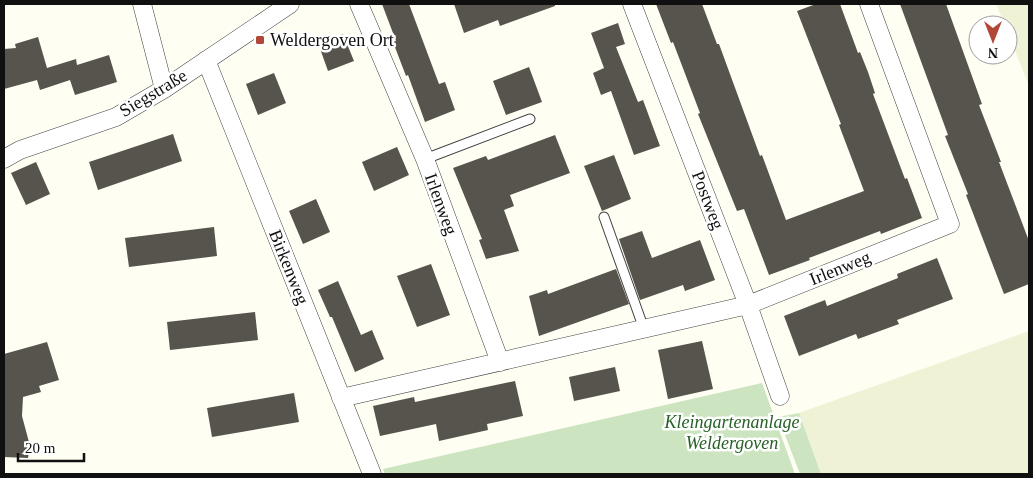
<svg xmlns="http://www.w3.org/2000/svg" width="1033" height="478" viewBox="0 0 1033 478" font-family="Georgia,serif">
<rect width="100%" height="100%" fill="#fefef3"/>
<path fill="#eff2d5" d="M996,4H1029V86L1008,33V25H1005Z
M1029,331V474H821L799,413Z"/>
<path fill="#cce5c0" d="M762,383L795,474H385L383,469Z
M799,413L821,474H800L778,417Z"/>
<path fill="#57534d" d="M382,4H409L439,84L445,82L455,110L425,122L408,75L406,76L393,42L396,41Z
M454,4H555V6L500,26L498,20L464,33Z
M656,4H702L717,44H719L760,156L762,155L786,220L864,191L839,125L841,124L797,11L816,4H840L858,53L860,52L868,72L875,93L873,94L905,179L907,178L922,218L881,234L880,231L809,258L810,260L769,275L744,209L737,211L698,114L700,113L673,42L671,43Z
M900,4H946L982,104L979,105L1001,162H999L1029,241V284L1004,294L966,195L968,194L945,136L948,135Z
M618,23L625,44L616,47L638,102L643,100L660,146L634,155L611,91L601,95L593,73L604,68L591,33Z
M343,34L354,61L328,71L318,43Z
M38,37L47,68L76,59L77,65L109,55L117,82L75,95L70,80L40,90L37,80L4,89V49L16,48L15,44Z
M529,67L542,102L506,115L493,81Z
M274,73L286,103L258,115L246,84Z
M173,134L182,161L98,190L89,162Z
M555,135L570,173L510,195L514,206L504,210L519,251L486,259L479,240L482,239L453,168L486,156L488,160Z
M397,147L409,175L374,191L362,162Z
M614,155L631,199L602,211L584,166Z
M36,162L50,194L26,205L11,173Z
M316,199L330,232L303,244L289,211Z
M214,227L217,256L129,267L125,238Z
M642,231L652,258L700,240L715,280L685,291L683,285L640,300L619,239Z
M937,258L953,299L897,320L899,324L858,339L856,334L799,356L784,316L825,300L827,306L898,278L897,274Z
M431,264L450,315L417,327L397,276Z
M616,269L629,304L539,336L529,296L547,290L548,294Z
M338,281L361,335L372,330L384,359L355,372L332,317H330L318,290Z
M255,312L258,340L170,350L167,322Z
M702,341L713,389L668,399L658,350Z
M47,342L59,380L39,386L41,392L23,397L22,416L30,446L28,458L4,457V354Z
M615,367L620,391L574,401L569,377Z
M515,381L523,416L487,424L488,430L439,441L436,424L380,436L373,406L414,397L415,402Z
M294,393L299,422L212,437L207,408Z"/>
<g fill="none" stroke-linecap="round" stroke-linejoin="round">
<g stroke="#434343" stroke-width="11">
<path id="lane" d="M425,159L530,119
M604,217L644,329"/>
</g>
<g stroke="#434343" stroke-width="19">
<path id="street" d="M142,4L164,89
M359,4L425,159L500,362
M632,4L748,305L780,396
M206,60L372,474
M4,159L20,150L116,117L164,89L290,4
M341,398L748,305L950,224L869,4"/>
</g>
<use href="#lane" stroke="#fff" stroke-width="9"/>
<use href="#street" stroke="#fff" stroke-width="18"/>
</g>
<rect fill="#b14736" stroke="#fff" stroke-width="2" x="255" y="35" width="10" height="10" rx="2.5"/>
<g text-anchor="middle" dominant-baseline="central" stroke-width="5" stroke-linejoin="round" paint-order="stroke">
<g font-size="18" fill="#101010" stroke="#fff" text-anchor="start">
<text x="270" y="40">Weldergoven Ort</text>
</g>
<g font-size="18" fill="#101010" stroke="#fff">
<text transform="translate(153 93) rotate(-31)">Siegstraße</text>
<text transform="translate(708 200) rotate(69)">Postweg</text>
<text transform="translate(441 204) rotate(70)">Irlenweg</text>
<text transform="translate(289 267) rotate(68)">Birkenweg</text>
<text transform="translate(840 268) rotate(-22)">Irlenweg</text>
</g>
<g font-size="18" font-style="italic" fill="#276126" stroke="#fff">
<text x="732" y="422">Kleingartenanlage<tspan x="732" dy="21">Weldergoven</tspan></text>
</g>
</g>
<rect width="1033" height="478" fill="none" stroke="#101010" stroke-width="10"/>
<g transform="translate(993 40) rotate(180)"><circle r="24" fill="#ffffff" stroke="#9f9f9f"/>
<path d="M0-4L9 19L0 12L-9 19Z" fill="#b14736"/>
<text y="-8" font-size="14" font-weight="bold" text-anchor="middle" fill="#101010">N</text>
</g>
<path d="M18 453v8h66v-8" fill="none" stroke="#101010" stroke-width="2.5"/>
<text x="25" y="453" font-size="15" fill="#101010" stroke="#ffffff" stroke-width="4" paint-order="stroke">20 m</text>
</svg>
